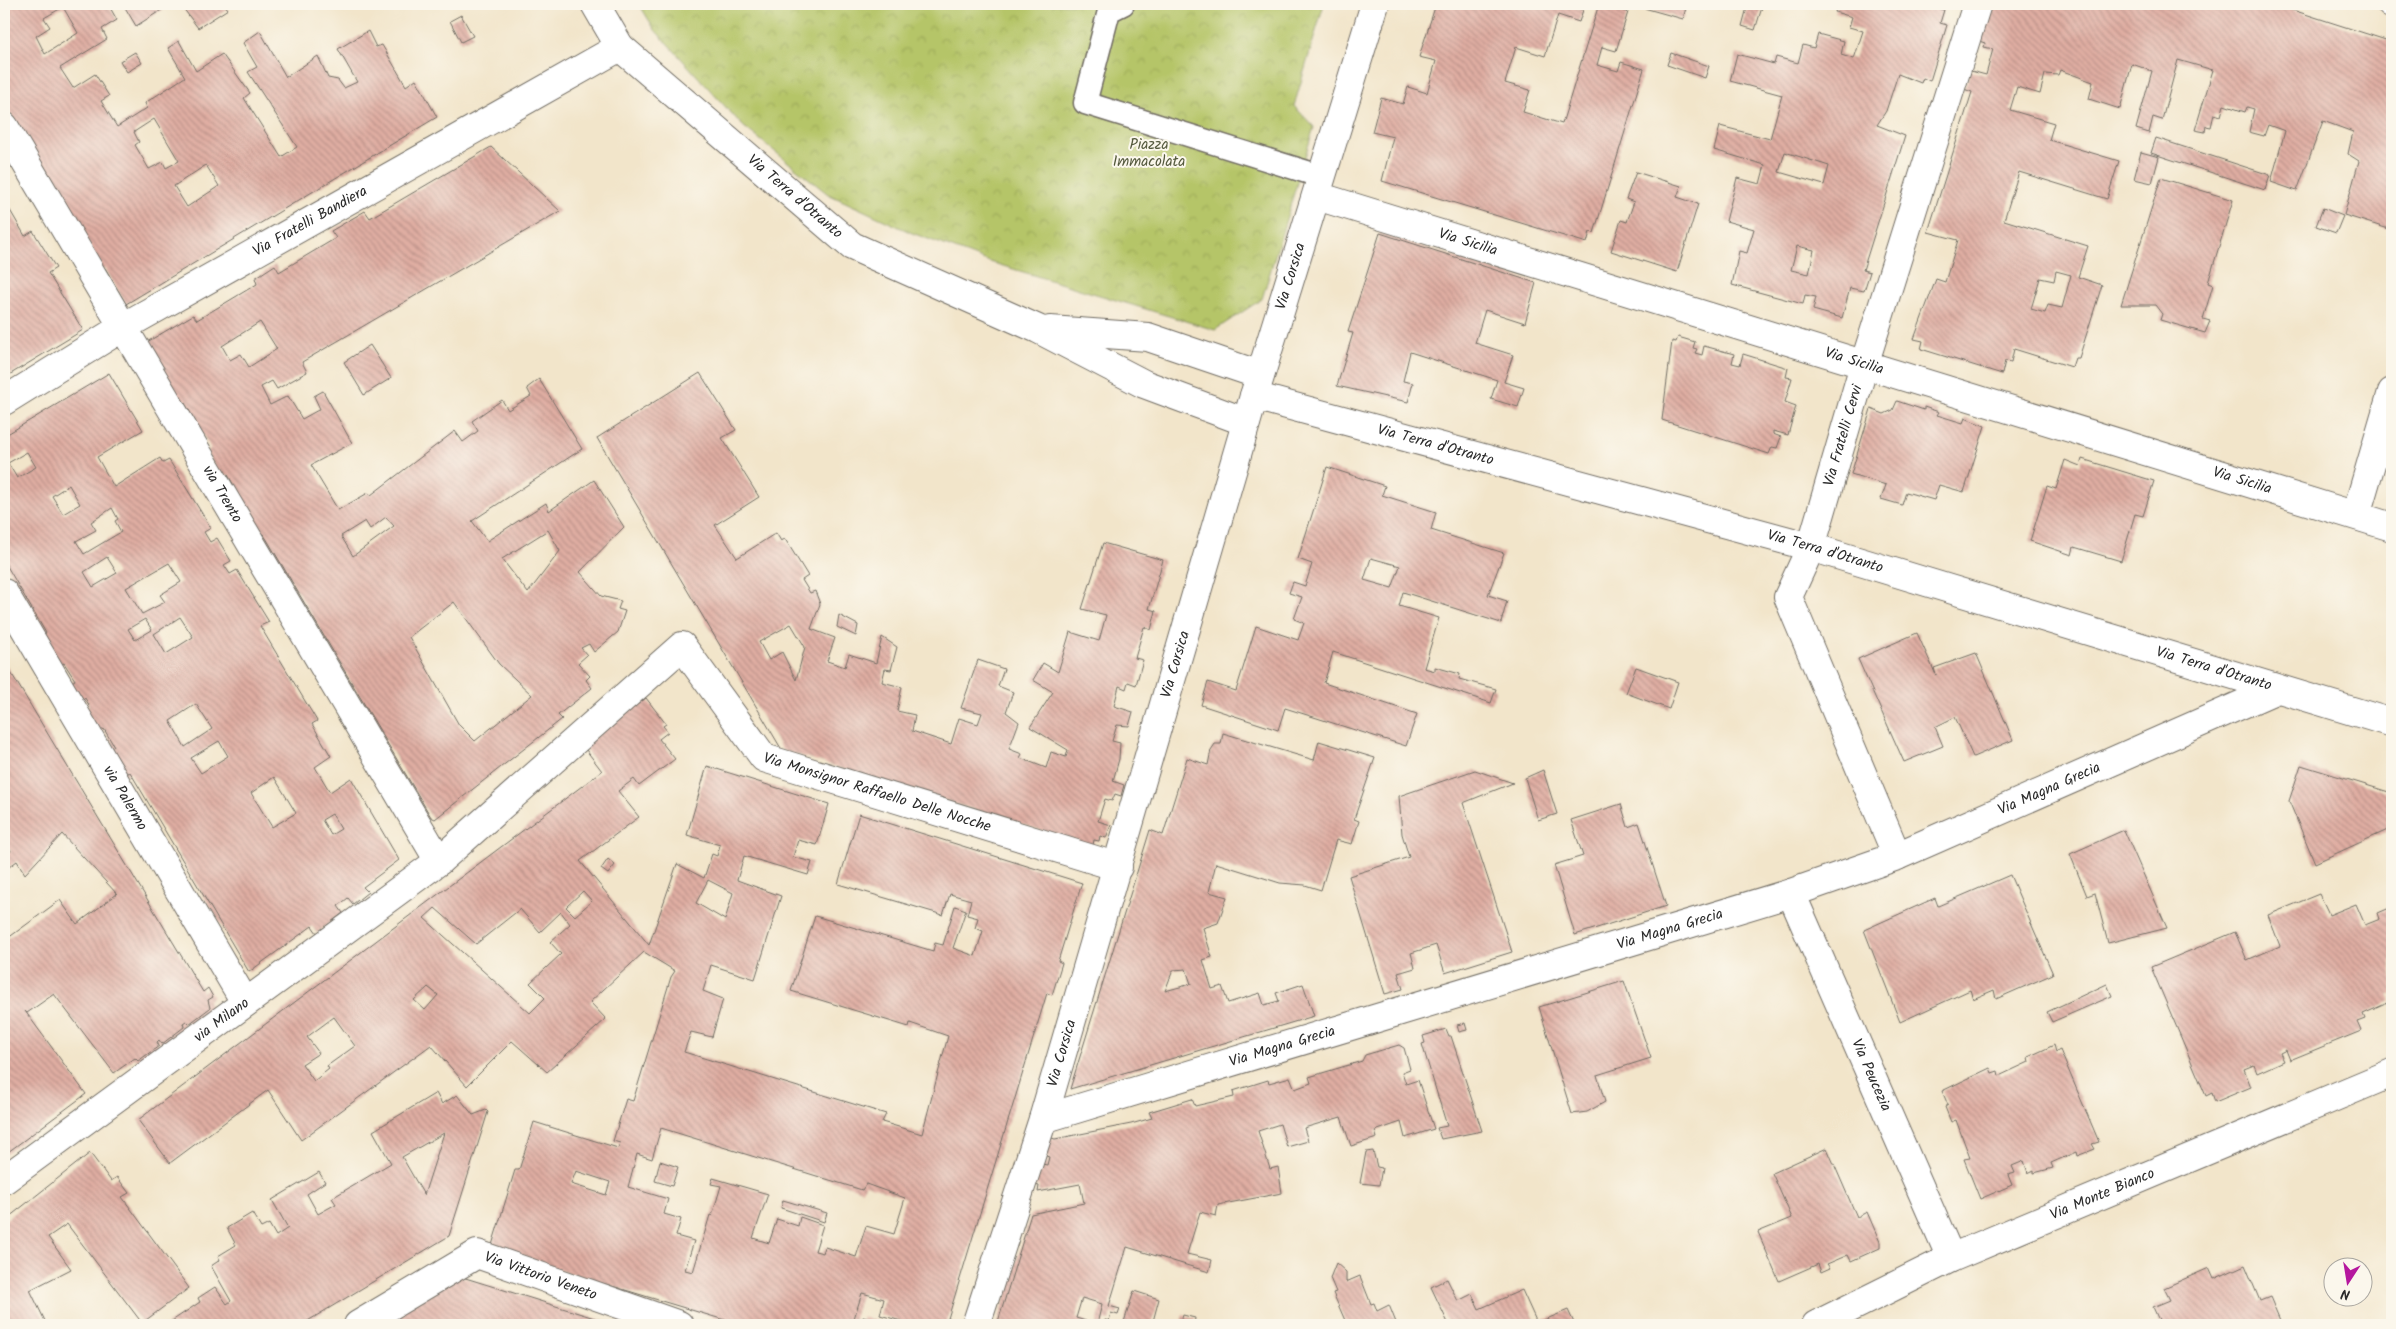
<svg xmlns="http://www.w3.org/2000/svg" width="2396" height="1329" viewBox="0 0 2396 1329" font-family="Kalam,sans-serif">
<defs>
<pattern id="park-crowns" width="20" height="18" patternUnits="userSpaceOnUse" patternTransform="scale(1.25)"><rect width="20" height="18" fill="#b5c567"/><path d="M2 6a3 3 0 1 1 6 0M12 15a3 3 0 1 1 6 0" fill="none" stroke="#9ca95a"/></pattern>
<pattern id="building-back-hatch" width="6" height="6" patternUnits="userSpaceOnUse" patternTransform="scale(1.25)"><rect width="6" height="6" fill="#e0aea3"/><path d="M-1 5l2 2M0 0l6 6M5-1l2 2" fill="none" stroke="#b68e85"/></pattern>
</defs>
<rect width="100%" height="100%" fill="#fbf7ec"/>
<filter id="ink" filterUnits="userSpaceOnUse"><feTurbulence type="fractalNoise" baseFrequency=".02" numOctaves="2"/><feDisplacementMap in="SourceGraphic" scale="10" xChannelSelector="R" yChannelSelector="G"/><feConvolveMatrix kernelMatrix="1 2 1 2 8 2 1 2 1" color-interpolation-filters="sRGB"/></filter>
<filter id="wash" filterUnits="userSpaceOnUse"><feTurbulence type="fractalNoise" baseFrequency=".0096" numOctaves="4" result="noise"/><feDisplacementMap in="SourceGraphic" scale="20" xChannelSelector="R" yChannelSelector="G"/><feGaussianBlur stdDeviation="1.12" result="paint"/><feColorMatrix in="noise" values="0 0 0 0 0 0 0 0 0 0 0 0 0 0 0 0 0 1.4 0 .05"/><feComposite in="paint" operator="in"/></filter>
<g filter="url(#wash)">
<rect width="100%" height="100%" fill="#f2e5ca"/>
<path fill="url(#park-crowns)" stroke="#707849" d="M639,4H1324L1294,106L1314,127L1262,299L1215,330L990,262L912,233L828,194L743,126L655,30Z"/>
<g id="blocks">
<path fill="url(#building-back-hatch)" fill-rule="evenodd" d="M4,4H108L117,20L102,29L107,39L60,68L73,88L95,74L109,96L101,101L117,127L147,108L145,103L185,77L168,48L179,41L196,71L222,54L250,93L244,98L281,157L297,147L248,72L257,67L243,43L260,31L286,77L318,56L328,78L338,80L344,88L357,82L338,49L368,31L376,47L382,45L406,86L416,79L437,117L126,304L105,268L100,272L74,230L80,227L4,103ZM63,7L78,33L45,54L36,36L50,27L44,18ZM154,119L179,161L166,168L163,162L149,169L135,145L139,142L134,132ZM206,165L219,186L187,207L174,186Z
M123,4H171L136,26Z
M180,4H224L228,9L198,28Z
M1436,4H1565L1583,10L1579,22L1558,15L1545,56L1516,47L1505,83L1530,90L1523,112L1562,124L1599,4L1628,12L1616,51L1602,47L1597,65L1618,71L1621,62L1644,69L1594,233L1590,232L1587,243L1382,181L1393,137L1372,132L1381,98L1403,104L1408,87L1427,93L1436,61L1419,57Z
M1645,4H1687L1683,19L1644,8Z
M1748,4H1763L1755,30L1742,26Z
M1829,4H1924L1944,10L1940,23L1947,25L1930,81L1923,78L1921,83L1898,74L1886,111L1877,125L1905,136L1863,270L1870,272L1864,291L1850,288L1842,318L1813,310L1816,297L1805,295L1803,304L1732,285L1739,251L1747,253L1754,229L1726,221L1737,178L1760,184L1765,165L1714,150L1720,126L1770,139L1782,95L1730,81L1737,54L1774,64L1776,57L1798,63L1803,45L1814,48L1818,34L1844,41L1841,55L1854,59L1863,31L1849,27L1852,17L1835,12L1837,6ZM1785,152L1829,166L1824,185L1779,172ZM1797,246L1814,250L1809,274L1791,270Z
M1991,4H2274L2392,42V230L2344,215L2359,161L2348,154L2353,132L2323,121L2297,191L2271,182L2285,131L2268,125L2264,136L2249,132L2254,109L2247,107L2245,112L2224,105L2221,116L2214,114L2211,127L2206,126L2205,132L2195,130L2213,70L2178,60L2162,120L2153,117L2149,133L2136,129L2152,71L2132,64L2120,109L2089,99L2093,82L2060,70L2058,75L2045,74L2040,94L2017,87L2010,110L2054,123L2049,140L2119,161L2107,199L2019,172L2004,220L2088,246L2078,277L2102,285L2079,358H2075L2072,367L2014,349L2011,362L2005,361L2002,374L1921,349L1923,341L1914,339L1936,279L1945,282L1958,240L1928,232L1972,92L1964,89L1971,71L1986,75L1993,49L1984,47L1985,43L1979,41ZM2056,271L2071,275L2062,308L2048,305L2045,313L2031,309L2040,278L2054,281Z
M461,15L473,36L461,42L450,21Z
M135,52L142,63L127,72L120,61Z
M1671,53L1709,66L1705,78L1667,65Z
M2156,138L2270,175L2265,190L2151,153Z
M491,147L560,211L302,362L307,372L277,389L272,381L261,387L270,405L288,396L302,419L320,409L314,396L323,391L352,443L311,465L338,510L368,493L371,495L455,431L463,442L478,431L472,421L502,400L508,410L531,396L527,388L539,379L582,449L472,521L487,541L546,503L549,511L594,480L624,527L580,572L601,596L621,601L618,609L625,611L618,632L594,652L589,644L581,648L587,655L578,663L590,676L586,680L592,688L558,715L562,719L435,819L431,817L266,538L263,534L256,537L226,486L233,484L228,475L221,478L206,452L211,449L183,400L177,403L147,342L193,315L197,320L257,284L255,278L275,265L279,272L336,238L331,231L365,211L370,218ZM260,322L277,349L249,367L241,354L230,360L222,346ZM386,517L394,526L353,556L341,536L365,521L370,529ZM548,530L560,551L528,593L502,559ZM454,602L499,664L532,695L475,741L459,725L409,637Z
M2141,152L2159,157L2152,183L2134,179Z
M1636,172L1681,186L1677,197L1698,204L1677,272L1611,251L1621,220L1627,222L1634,202L1626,199Z
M2161,178L2233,200L2208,283L2213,285L2203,319L2210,321L2205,333L2160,320L2162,314L2155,305H2121Z
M4,200L25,236L33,231L56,268L48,273L83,330L4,378Z
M2323,208L2343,216L2336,233L2316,226Z
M1380,233L1536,283L1525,323L1485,310L1475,343L1513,355L1504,382L1524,388L1518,407L1491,399L1497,380L1410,352L1403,381L1413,383L1408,402L1337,386L1353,333L1348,332Z
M1678,337L1695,342L1693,348L1697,349L1695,353L1702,355L1704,346L1734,354L1732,363L1740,365L1743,354L1788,368L1786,377L1792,378L1785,402L1796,406L1788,435L1773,431V434L1781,437L1777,448L1772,447L1769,454L1662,420L1672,341L1676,342Z
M370,345L391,378L364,395L344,362Z
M109,373L143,430L97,457L114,487L160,458L163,463L169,460L211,528L204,532L210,542L217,538L231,561L224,565L230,574L237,570L269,622L260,626L317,721L312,724L331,756L315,767L330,792L351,778L399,860L363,887L368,892L353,904L348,898L338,906L343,913L317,933L312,926L249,972L130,772L123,776L107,750L114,746L104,729L98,733L84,709L89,705L85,698L79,702L69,684L75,680L64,663L58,666L41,636L46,633L4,561V436ZM27,452L36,467L17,478L8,463ZM69,485L80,504L63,514L52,496ZM112,508L118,519L115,521L121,532L84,554L76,541L96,530L91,522ZM107,557L117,573L93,587L84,572ZM169,563L181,582L160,595L165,602L142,614L126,588ZM180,617L193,637L166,654L154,634ZM145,619L152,630L135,640L128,629ZM196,704L212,729L185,747L170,721ZM219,741L228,756L201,773L191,758ZM274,777L296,813L272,827L251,793ZM332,814L341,829L331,835L322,820Z
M700,373L736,430L722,438L759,497L715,525L737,558L776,533L781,541L785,539L808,576L802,580L810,593L815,591L820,604L811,629L835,638L827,661L845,667L849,654L876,663L882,637L897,647L891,670L885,669L882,682L902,687L897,711L915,715L912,731L951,744L959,718L978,724L982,713L961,708L978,660L1004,669L998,686L1013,692L1006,712L1019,722L1009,749L1022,754L1020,758L1046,768L1051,752L1066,757L1068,750L1030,727L1053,692L1033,680L1043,663L1058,672L1070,632L1099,641L1106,615L1082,609L1103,543L1163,560L1149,609L1156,611L1151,630L1144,627L1135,658L1143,660L1136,685L1128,682L1126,689L1119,686L1114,706L1133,712L1129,726L1117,725L1112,741L1120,743L1119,759L1113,781L1124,785L1121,796L1115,794L1112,801L1105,799L1098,821L1111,825L1106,838L1100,836L1099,841L1094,840L1093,845L1085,844L782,750L597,438ZM791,624L805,647L796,680L782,652L769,660L759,642Z
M1897,401L1924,410V407L1939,412L1937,415L1963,423L1965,418L1985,426L1964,492L1939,485L1934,500L1906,492L1902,505L1881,499L1886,485L1851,474L1871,409L1884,414L1893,410Z
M2082,459L2154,481L2143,516L2135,514L2121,561L2074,547L2072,555L2030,541L2047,486L2056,489L2065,460L2080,466Z
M1327,467L1385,486L1382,495L1436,512L1431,530L1504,553L1488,595L1507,601L1501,623L1403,592L1399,606L1439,618L1424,668L1435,671V667L1460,674L1459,679L1496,689L1491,703L1333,652L1324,683L1417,714L1406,746L1285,708L1278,730L1201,705L1208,682L1236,691L1256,626L1298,640L1304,623L1294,619L1302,597L1289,593L1293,582L1305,586L1312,564L1298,559ZM1371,558L1400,566L1392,588L1364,580Z
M839,615L858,625L856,636L837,627Z
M1917,633L1936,675L1934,668L1976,653L2013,740L1973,757L1955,717L1935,727L1943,746L1904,762L1858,659Z
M4,661L203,992L208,988L213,997L208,1000L210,1008L189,1024L186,1021L183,1023L184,1027L162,1044L159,1040L157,1042L159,1046L138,1061L135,1058L114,1073L54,994L27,1013L25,1011L86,1094L4,1155V941L60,900L77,924L117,894L62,834L25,874L17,861L9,867L4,859V856L11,851L4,841V837L10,833L4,823Z
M1636,667L1678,682L1669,709L1626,693Z
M646,698L666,724L663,726L668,732L659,739L675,759L639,786L634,779L618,791L639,817L580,861L649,945L677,864L704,878L712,854L717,856L720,845L687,835L707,766L829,804L817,845L798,840L793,857L812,862L808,875L744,856L737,880L781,896L755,979L711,965L703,991L723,999L712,1037L691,1032L684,1052L886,1114L882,1122L922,1134L948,1036L910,1023L909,1027L791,991L815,916L933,951L935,943L943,945L955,906L966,910L953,948L975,956L983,931L975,928L978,918L967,915L971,900L950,894L943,915L838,884L859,814L1082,883L1058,961L1062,963L1052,995L1047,993L946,1325H900L901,1321L880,1315L884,1299L862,1293L852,1325H741L559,1270L489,1255L515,1170H519L534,1122L618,1148L620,1143L613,1141L626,1099L633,1101L671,977L675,971L644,952L590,1002L606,1019L547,1072L512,1041L467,1086L431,1045L301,1140L268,1090L170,1163L138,1120L602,771L583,746ZM708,880L733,893L725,920L696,903ZM583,891L592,901L575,916L566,907ZM435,908L476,944L520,909L540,932L561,912L570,924L550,942L561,954L530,983L545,998L530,1013L424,918ZM428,987L438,995L425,1010L414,1000ZM334,1017L355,1046L327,1066L329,1069L314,1081L302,1064L319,1053L307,1037ZM661,1128L862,1190L866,1184L905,1198L894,1234L866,1226L856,1257L825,1247L823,1253L815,1251L823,1225L800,1217L798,1226L777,1219L769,1243L753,1238L768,1194L713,1178L711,1184L721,1186L712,1216L710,1215L693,1272L685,1270L694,1241L676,1236L681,1219L664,1214L668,1199L628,1187L637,1154L652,1159ZM576,1171L610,1182L606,1195L571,1184Z
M1223,733L1314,760L1319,741L1375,758L1354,819L1359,821L1352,844L1336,840L1321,890L1305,885L1280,883L1216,863L1209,892L1227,897L1218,923L1203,928L1212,957L1203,960L1212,989L1222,986L1228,1003L1260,993L1264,1005L1279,1001L1276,993L1303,984L1314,1016L1070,1089L1150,830L1163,835L1187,758L1208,765L1211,750L1215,744H1221ZM1186,969L1191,984L1165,991L1173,970Z
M2301,765L2392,793V828L2315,863L2289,801Z
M1475,770L1513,783L1463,803L1512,952L1445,973L1436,945L1411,953L1415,968L1398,973L1403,989L1385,994L1349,876L1409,857L1402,834L1399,796Z
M1543,770L1557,814L1538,820L1525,778Z
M1621,804L1628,827L1639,823L1666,906L1575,935L1554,865L1583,856L1571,820Z
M2124,830L2167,928L2108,943L2095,893L2087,896L2070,854Z
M608,859L615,865L608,874L601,869Z
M2010,875L2053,974L1996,999L1994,990L1973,999L1970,990L1900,1022L1864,930L1935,898L1938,906Z
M2319,894L2329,915L2356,904L2365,925L2380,919L2378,913L2392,907V994L2389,995L2392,1001L2363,1014L2365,1019L2357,1022L2361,1031L2290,1060L2286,1050L2280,1053L2284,1061L2257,1073L2254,1065L2244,1069L2251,1087L2215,1102L2212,1093L2206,1096L2151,967L2235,932L2247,960L2280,946L2268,915Z
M1624,981L1651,1058L1597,1075L1605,1102L1587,1112L1572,1114L1539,1007Z
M2107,984L2112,996L2052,1022L2047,1012Z
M1465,1023L1467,1030L1459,1032L1457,1025Z
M1446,1029L1449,1036H1451L1482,1131L1441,1139L1437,1128L1447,1126L1422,1044L1425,1043L1423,1036Z
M1399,1045L1404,1048L1410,1069L1402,1072L1406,1084L1418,1080L1434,1129L1405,1138L1401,1122L1375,1131L1377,1138L1351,1146L1341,1117L1304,1128L1308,1141L1287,1147L1280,1124L1258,1131L1270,1169L1278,1167L1282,1193L1218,1205L1216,1216L1200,1212L1187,1254L1212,1260L1209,1272L1127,1247L1109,1306L1120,1309L1118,1315L1111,1313L1109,1321L1105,1320L1103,1325L1097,1324L1102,1304L1082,1298L1076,1318L1086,1321L1085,1325H997L1031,1214L1084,1203L1080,1184L1038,1192L1039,1186L1035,1185L1042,1164L1047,1165L1049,1157L1043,1155L1048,1137L1055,1139L1131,1124L1152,1118L1149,1112L1192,1099L1195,1106L1234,1097L1233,1091L1268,1080L1269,1083L1290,1077L1295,1089L1311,1083L1309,1077L1362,1061L1365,1055Z
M2054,1045L2056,1052L2060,1050L2099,1142L2092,1144L2095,1149L2077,1156L2076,1152L2051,1163L2053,1168L2034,1173V1170L2028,1173L2024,1161L2012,1166L2015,1173L2008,1175L2012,1185L1980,1199L1964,1159L1970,1158L1956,1120L1951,1122L1945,1107L1948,1105L1942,1091L1990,1068L1992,1073L1998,1071L1999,1076L2029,1062L2028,1057Z
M436,1093L442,1104L457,1095L473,1115L486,1110L488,1112L449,1236L301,1325H166L200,1302L198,1298L215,1287L227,1304L231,1301L211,1266L220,1260L218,1256L236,1245L227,1228L252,1213L261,1228L269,1224L276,1236L288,1228L272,1200L319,1172L325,1182L307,1194L318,1214L336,1204L332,1198L391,1163L373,1131ZM444,1133L424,1195L402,1157Z
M1827,1148L1857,1217L1867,1212L1880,1242V1248L1851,1261L1848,1255L1827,1264L1830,1268L1821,1272L1818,1264L1779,1281L1758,1232L1792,1218L1772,1173Z
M1373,1151L1377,1167L1382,1168L1379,1185L1360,1183L1366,1152Z
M90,1153L111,1181L117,1177L129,1193L122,1197L189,1288L142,1323L67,1224L48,1237L71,1269L30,1290L47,1325H4V1221Z
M660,1161L678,1167L672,1186L655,1181Z
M783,1200L827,1213L824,1222L781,1208Z
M1336,1263L1346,1272V1282L1360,1276L1371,1304L1374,1303L1377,1311L1389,1305L1397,1325H1347L1333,1293L1336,1292L1330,1278Z
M2245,1265L2260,1301L2270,1297L2282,1325H2161L2153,1307L2170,1300L2164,1288L2209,1268L2214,1279Z
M459,1276L617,1325H375Z
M1447,1279L1458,1301L1472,1294L1479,1309L1522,1290L1537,1323L1568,1310L1575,1325H1449L1431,1287Z
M1134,1291L1159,1299L1152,1325H1123Z
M1183,1315L1195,1318L1194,1325H1180Z
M863,1317L889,1325H861Z"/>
</g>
</g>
<g filter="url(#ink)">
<use href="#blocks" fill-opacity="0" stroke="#716c63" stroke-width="1"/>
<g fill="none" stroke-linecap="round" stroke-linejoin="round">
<g stroke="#716c63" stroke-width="25">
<path id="lane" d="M1123,4L1109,11L1085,103L1323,177"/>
</g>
<g stroke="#716c63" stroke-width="30">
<g id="street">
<path d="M2391,4H2392"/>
<path id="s1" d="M4,126L439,861"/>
<path id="s2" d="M1317,196L2392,527"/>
<path id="s3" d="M4,401L123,327L620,47"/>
<path d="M2356,515L2392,392"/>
<path id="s4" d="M4,593L245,1002"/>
<path id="s5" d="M1897,856L1788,597L1811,547L1864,365L1977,4"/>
<path id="s6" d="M1791,893L1951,1258"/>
<path id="s7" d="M1043,1119L1791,893L1897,856L2277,689"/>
<path id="s8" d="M4,1180L439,861L682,646L764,758L1118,867"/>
<path id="s9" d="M358,1325L477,1254L679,1325"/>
<path id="s10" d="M1816,1325L1951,1258L2392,1073"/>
</g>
</g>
<g stroke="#716c63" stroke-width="30">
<g id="secondary">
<path id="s11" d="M595,4L620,47L852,246L1038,329L1144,384L1246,422"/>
<path d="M1050,330L1148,337L1260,375"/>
<path id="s12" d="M1254,396L1811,547L2392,723"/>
<path id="s13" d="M976,1325L1043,1119L1254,396L1375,4"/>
</g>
</g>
<use href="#lane" stroke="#fff" stroke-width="22"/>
<use href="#street" stroke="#fff" stroke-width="28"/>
<use href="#secondary" stroke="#fff" stroke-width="28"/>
</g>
</g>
<g text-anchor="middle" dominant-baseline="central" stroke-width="4" stroke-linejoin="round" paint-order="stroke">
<g font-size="15" fill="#54593d" stroke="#fbf7ec">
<text x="1149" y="145">Piazza<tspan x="1149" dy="17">Immacolata</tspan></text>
</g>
<g font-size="15" fill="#2b2b2b" stroke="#fbf7ec">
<text stroke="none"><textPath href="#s11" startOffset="280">Via Terra d'Otranto</textPath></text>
<text stroke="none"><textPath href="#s3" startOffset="355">Via Fratelli Bandiera</textPath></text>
<text stroke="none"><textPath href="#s2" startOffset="158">Via Sicilia</textPath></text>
<text stroke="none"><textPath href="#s13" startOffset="1095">Via Corsica</textPath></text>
<text stroke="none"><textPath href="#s2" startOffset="562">Via Sicilia</textPath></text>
<text stroke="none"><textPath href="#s5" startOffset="452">Via Fratelli Cervi</textPath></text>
<text stroke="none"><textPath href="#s12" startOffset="188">Via Terra d'Otranto</textPath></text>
<text stroke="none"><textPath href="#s2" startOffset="968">Via Sicilia</textPath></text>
<text stroke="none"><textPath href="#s1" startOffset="428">via Trento</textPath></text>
<text stroke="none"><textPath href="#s12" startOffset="592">Via Terra d'Otranto</textPath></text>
<text stroke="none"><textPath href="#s13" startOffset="690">Via Corsica</textPath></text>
<text stroke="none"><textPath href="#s12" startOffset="998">Via Terra d'Otranto</textPath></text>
<text stroke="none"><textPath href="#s7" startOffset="1060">Via Magna Grecia</textPath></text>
<text stroke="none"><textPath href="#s8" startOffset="1121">Via Monsignor Raffaello Delle Nocche</textPath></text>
<text stroke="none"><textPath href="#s4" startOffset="238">via Palermo</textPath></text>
<text stroke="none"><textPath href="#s7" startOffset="655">Via Magna Grecia</textPath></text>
<text stroke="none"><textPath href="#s8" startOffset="270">via Milano</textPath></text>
<text stroke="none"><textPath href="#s7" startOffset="250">Via Magna Grecia</textPath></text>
<text stroke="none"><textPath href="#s13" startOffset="285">Via Corsica</textPath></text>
<text stroke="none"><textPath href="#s6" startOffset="199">Via Peucezia</textPath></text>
<text stroke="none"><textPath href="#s10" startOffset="315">Via Monte Bianco</textPath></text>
<text stroke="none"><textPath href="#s9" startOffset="206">Via Vittorio Veneto</textPath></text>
</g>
</g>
<rect width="2396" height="1329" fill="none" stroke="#fbf7ec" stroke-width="20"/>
<g transform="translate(2348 1282) rotate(192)"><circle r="24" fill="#fbf7ec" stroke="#a8a59f"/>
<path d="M0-4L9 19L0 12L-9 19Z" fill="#b5179e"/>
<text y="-8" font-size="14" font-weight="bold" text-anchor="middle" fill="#2b2b2b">N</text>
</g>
</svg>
